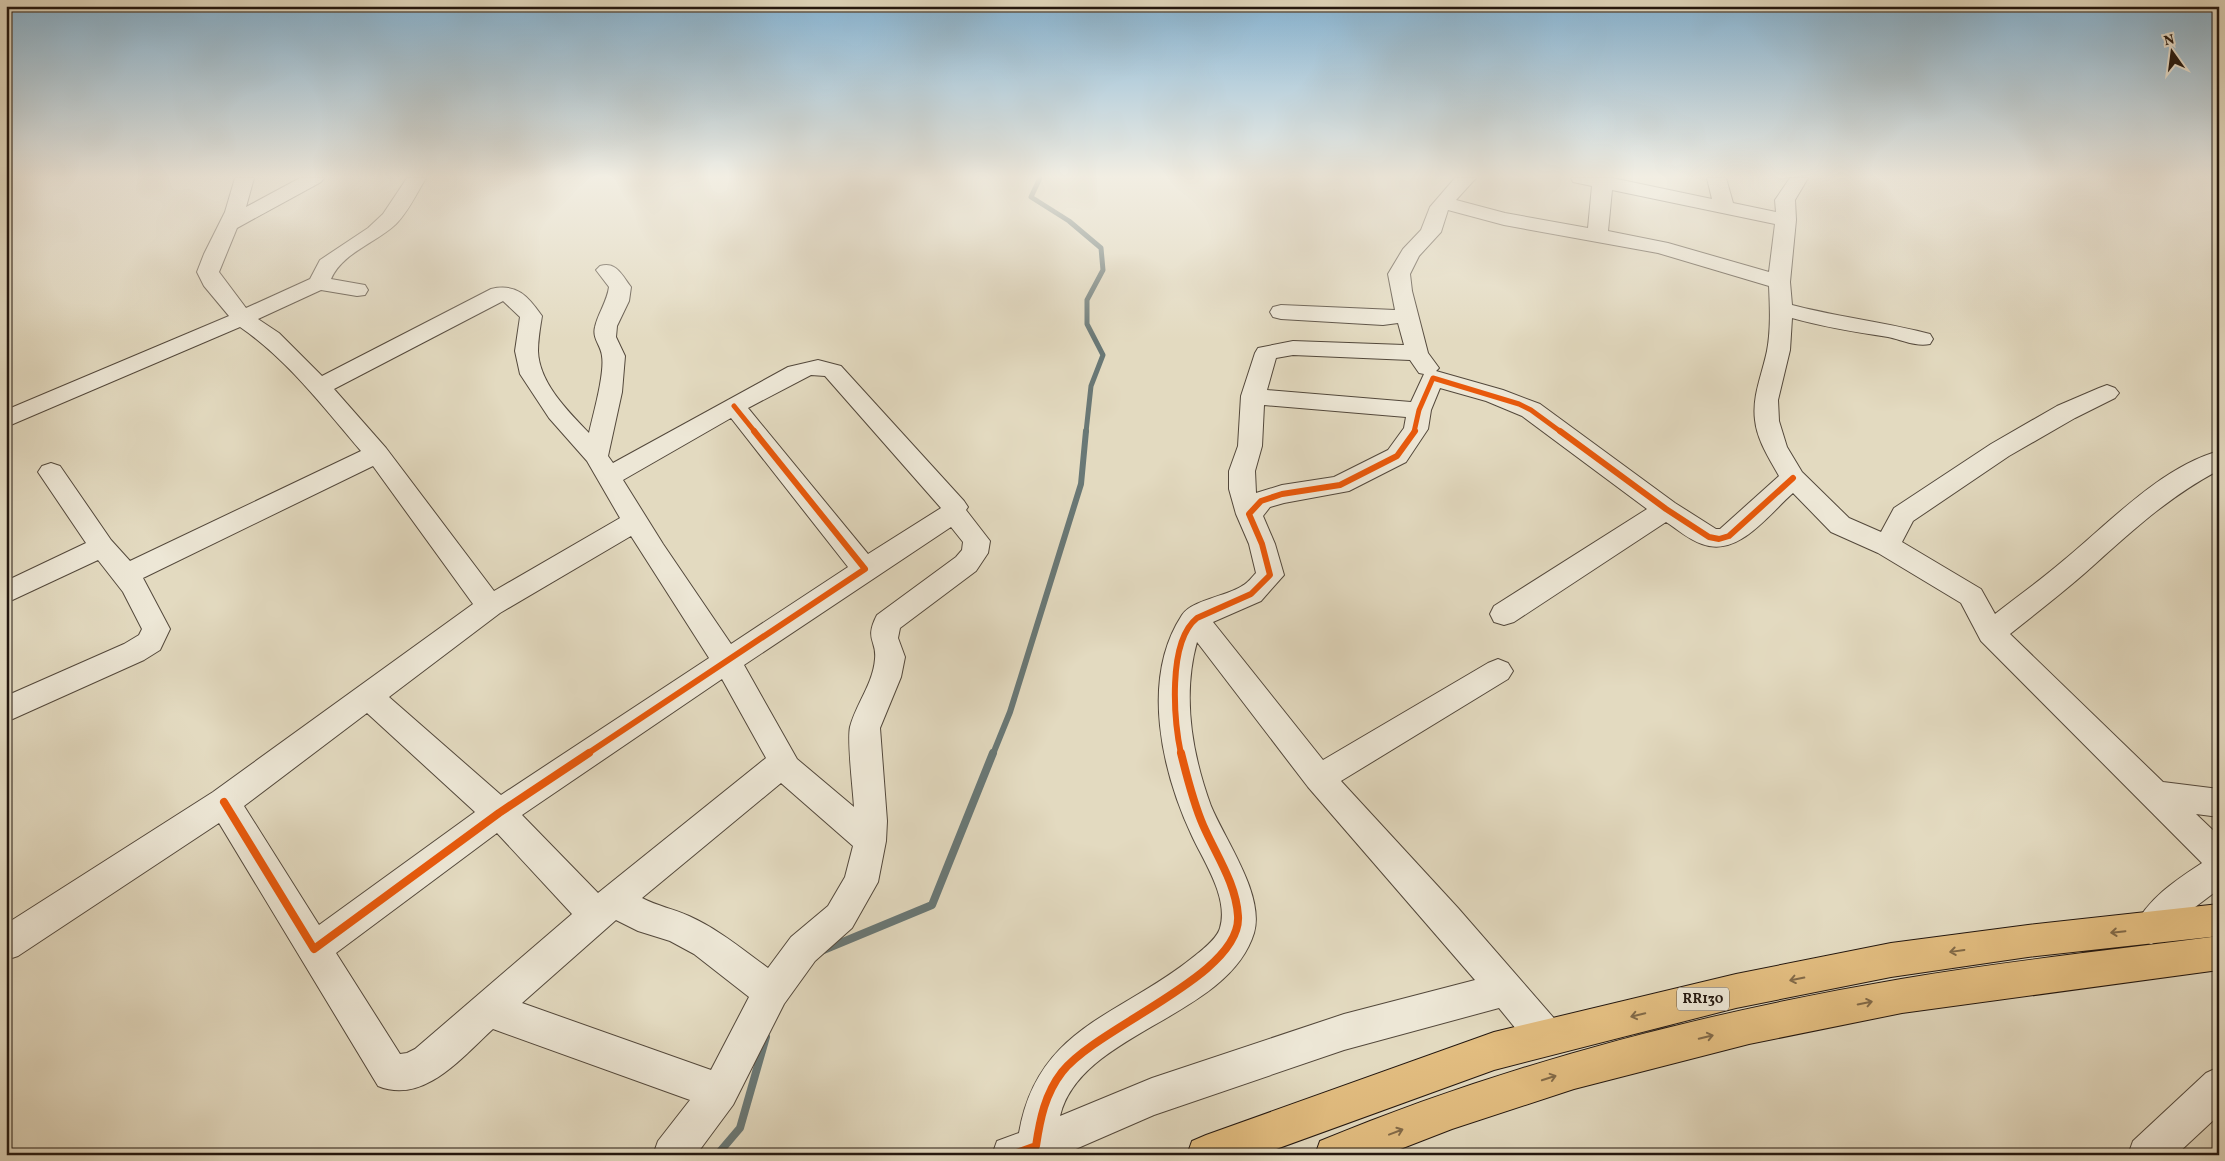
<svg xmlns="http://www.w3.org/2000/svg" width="2225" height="1161" viewBox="0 0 2225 1161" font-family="Vollkorn,serif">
<rect width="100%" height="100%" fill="#e3dac0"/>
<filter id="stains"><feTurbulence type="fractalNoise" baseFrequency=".004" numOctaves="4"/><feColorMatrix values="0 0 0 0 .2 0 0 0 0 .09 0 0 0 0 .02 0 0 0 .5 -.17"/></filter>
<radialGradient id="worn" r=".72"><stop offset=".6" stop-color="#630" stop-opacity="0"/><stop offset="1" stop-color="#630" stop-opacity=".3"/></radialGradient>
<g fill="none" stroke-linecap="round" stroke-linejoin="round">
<path stroke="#697876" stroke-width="5" d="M1040,178L1031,197L1069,221L1101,248L1103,270L1087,300V324L1103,355L1091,386L1086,432"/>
<path stroke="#697876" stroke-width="6" d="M993,754L1010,712L1081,484L1086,431"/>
<path stroke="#697876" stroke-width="8" d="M821,951L932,905L993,753
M717,1155L740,1128L766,1037"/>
<g stroke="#53483b" stroke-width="2">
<path id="minor" d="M235,178H254L246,207L300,178H324L321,182L237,228L219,272L246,308L310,279L320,260L368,228L383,214L407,178H426C417,193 408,212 396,224C376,243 342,253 331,279L365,285L368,290L365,295L357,296L321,290L258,319L279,333L322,376L491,289C517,283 528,296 542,316C540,328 538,339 538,351C539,383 568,411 589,433C593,415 605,373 602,356C601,345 592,339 595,327C598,313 607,302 609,287L596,270L600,266C616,261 622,275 631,287L629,301L617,326L616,337L625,356L622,392L608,456L613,463L788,367L818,360L841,366L964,501L968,507L966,510L990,541L988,553L976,571L900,628L898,638L905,657L901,677L880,728L887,821L886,841L878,882L852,928L815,961L784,1004L733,1105L696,1155H653L658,1141L690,1100L493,1029C462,1057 424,1105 378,1086L219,823L18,956L6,960V924L213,792L473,604L373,466L143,578L170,629L160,650L144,660L6,722V696L124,644L139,635L142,629L123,592L98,560L6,603V581L86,543L38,472L42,466L51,463L60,466L111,540L130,561L361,451C324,408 288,360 240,327L6,427V410L229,316L204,286L197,272L204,254L225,212ZM503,301L520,317L515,351L520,374L549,418L587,461L620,518L494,591L386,448L334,389ZM811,375L825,376L941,508L868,554L748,408ZM731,418L848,567L731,644L663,544L623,480ZM951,527L963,542L962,550L956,557L877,615C864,640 877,640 875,659C873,684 856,704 850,727C847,742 853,789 854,807L797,759L744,665ZM631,536L709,658L501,795L389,697L500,613ZM722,679L766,758L598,893L522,815ZM367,713L475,812L319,925L244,806ZM781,783L853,846L845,877L828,906L791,937L768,968C742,949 718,929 689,916C674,909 657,906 642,898ZM497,833L572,914L415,1049L407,1053L400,1054L336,953ZM616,920L638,931L670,941L694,954L749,997L711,1070L522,1003Z
M1455,178H1476L1456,200L1505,213L1588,228L1592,186L1573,182L1571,178H1612L1712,199L1707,178H1726L1733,203L1776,212L1775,200L1790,178H1808L1795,200L1796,220L1790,282L1792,305C1838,317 1884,322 1930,334L1933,339L1930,344C1916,347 1902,340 1888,337C1855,332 1824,327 1792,318L1790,350L1778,400L1779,421L1787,447L1802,472L1849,518L1881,532L1894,508L1991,444L2057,406L2099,388L2107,385L2115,388L2119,393L2115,398L2075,418L2009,456L1913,521L1902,542L1981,589L1995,614C2018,596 2042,579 2064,560C2109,523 2161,467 2219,451V470C2165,499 2130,533 2085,573C2061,594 2035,614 2010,634L2163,782L2219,789V817L2196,814L2219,836V889L2186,914L2163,939L2151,944L2139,939L2134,928C2147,899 2176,880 2202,863L1981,641L1961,603L1878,553L1831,532L1793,493C1768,515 1738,558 1702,544C1689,540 1677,529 1666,522L1514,622L1504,625L1494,622L1490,614L1494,606L1647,509L1522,416L1486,401L1440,388L1431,410L1428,429L1406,462L1349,491L1284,503L1270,507L1263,516L1275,544L1284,575L1261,601L1213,622L1323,760L1488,663L1498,659L1508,663L1513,671L1508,679L1341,781L1458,908L1559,1024L1564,1037L1559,1050L1546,1055L1533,1050L1499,1008L1344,1050L1154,1115L1062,1155H992L997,1141L1019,1133C1037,1027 1120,1016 1192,958C1201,951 1217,939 1220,928C1229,898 1204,862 1192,836C1162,772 1140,679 1182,615C1192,600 1227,596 1242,586C1248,583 1252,577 1256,573L1249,544L1236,514L1229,489V471L1238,446L1241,396L1255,353L1258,348L1293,341L1404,345L1398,323L1383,325L1281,319L1273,317L1270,312L1273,307L1281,305L1395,310L1388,274L1403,249L1421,230L1430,207ZM1612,190L1775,224L1769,272L1668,243L1608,231ZM1448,210L1504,225L1658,253L1769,286C1770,307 1771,330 1767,351C1762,375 1752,396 1755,420C1757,440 1769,458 1779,476L1720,529H1716L1675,503L1540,404L1503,390L1436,371L1439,368L1428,353L1412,291L1410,274L1419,256L1441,232ZM1293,355L1410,360L1419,373L1424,374L1411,402L1267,390L1276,358ZM1264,405L1406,417L1404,428L1388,450L1334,477L1282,485L1256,493L1255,471L1262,446ZM1197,642L1308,787L1475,980L1344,1014L1152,1078L1060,1116C1080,1032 1228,1018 1254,933C1265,895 1225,840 1211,806C1192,754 1182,696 1197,642Z
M2219,1067V1115L2176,1155H2128L2133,1141L2206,1073Z"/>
</g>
<g stroke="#23170f" stroke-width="2">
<path id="highway" d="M2219,904V936L2028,957L1891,977L1736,1008L1494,1070L1260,1155H1187L1192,1141L1206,1135L1494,1032L1736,974L1891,943L2028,925Z
M2219,936V970L1902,1013L1749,1044L1574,1089L1452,1129L1385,1155H1315L1320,1141C1506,1064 1702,1013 1901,979C2006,961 2113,950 2219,936Z"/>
</g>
<use href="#minor" fill="#ede7d6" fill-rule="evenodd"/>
<use href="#highway" fill="#e2bd80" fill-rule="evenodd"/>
<g stroke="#ede7d6" stroke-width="8">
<path id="cycleway-far2" d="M734,406L755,432
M1414,432L1419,410L1433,378L1519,404L1531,410L1561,432"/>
</g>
<g stroke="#ede7d6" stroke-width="9">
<path id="cycleway-far1" d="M1560,431L1666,509L1709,537L1719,539L1729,536L1793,478
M587,754L865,569L754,431
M1181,754C1174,721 1167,642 1197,618L1251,594L1270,575L1262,544L1249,514L1261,501L1282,494L1340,485L1397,456L1415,431"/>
</g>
<g stroke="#ede7d6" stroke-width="11">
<path id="cycleway" d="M224,802L314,949L499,813L589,753
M1011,1155L1036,1146C1040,1119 1045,1094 1062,1072C1098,1026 1242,975 1238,916C1236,883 1216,855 1203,825C1193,802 1187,777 1181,753"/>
</g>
<use href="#cycleway-far2" stroke="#e8590c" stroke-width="5"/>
<use href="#cycleway-far1" stroke="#e8590c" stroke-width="6"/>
<use href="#cycleway" stroke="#e8590c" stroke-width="8"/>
</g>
<defs><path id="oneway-shaft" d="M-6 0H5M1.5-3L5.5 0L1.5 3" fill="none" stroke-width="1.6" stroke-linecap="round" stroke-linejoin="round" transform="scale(1.25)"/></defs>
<g stroke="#826a48">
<use href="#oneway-shaft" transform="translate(2118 932) rotate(174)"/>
<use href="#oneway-shaft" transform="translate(1957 951) rotate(172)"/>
<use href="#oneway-shaft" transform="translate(1797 979) rotate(169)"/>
<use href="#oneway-shaft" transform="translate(1865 1003) rotate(-11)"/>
<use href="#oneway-shaft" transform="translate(1638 1015) rotate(166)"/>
<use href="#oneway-shaft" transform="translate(1706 1037) rotate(-14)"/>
<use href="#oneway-shaft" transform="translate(1549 1078) rotate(-18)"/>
<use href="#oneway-shaft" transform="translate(1396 1132) rotate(-21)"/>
</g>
<linearGradient id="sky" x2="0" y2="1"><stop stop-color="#87b6d6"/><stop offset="0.52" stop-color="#f2eee3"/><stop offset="1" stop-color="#f2eee3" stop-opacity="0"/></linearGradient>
<rect width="2225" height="340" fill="url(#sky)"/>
<g text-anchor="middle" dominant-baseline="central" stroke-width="5" stroke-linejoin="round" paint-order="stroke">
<rect fill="#ede7d6" stroke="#60554b" stroke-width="1" x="1677" y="987.5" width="52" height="23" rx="4"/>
<g font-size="14" font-weight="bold" fill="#23170f">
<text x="1703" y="999">RR130</text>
</g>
</g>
<rect width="2225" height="1161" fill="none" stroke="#e3dac0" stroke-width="25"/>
<rect x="8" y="8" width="2210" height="1146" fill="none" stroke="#23170f" stroke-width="2.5"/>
<rect x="12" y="12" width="2200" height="1136" fill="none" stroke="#23170f"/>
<g transform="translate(2172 52) rotate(346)" stroke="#ede7d6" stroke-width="4" paint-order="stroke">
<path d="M0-4L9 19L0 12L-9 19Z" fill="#23170f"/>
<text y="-8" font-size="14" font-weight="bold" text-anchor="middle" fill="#23170f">N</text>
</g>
<rect width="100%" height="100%" filter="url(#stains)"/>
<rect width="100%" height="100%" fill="url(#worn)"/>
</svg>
